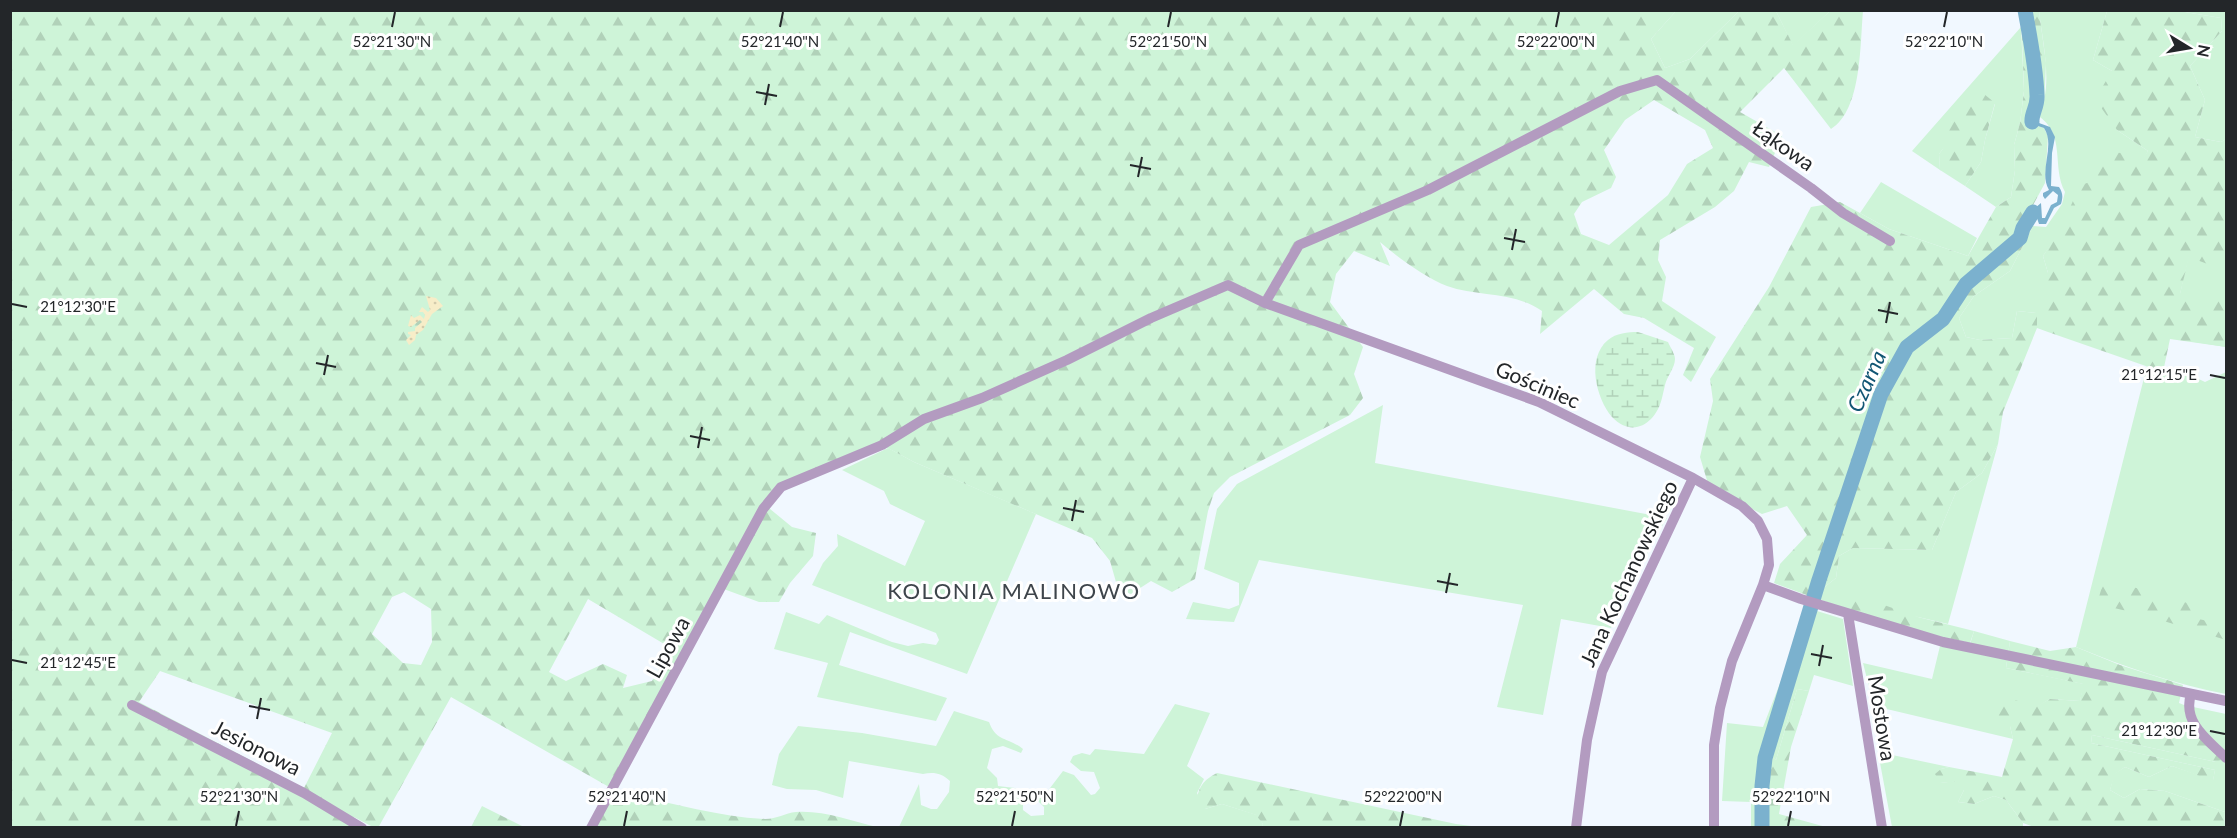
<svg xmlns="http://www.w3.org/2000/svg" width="2237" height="838" viewBox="0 0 2237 838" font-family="Lato,sans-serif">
<defs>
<pattern id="forest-firs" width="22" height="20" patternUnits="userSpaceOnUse" patternTransform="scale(1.5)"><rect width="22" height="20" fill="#cef4d8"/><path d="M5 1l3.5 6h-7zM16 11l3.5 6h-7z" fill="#b1d1b9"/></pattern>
<pattern id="wetland-marsh" width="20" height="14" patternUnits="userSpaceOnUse" patternTransform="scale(1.5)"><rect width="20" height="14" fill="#cef4d8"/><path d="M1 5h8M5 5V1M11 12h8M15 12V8" fill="none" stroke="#b1d1b9"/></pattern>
<pattern id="sand-dots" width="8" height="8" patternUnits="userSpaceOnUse" patternTransform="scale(1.5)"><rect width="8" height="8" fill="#f7edc8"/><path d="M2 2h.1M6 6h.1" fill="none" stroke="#d3cbac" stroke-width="1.8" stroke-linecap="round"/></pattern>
</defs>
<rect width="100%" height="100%" fill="#f1f8ff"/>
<path fill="#cef4d8" d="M1676,11H1739L1690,59L1665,68L1651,39Z
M1776,11H1830L1793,46Z
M2039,11H2107L2093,60L2112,71L2117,130L2148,151L2144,158L2094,182L2043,256L2048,273V332L2037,328L2036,313L2017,311L2012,338L1980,340L1966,337L1959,318L1974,296L2010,271L2033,226L2046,227L2062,204L2065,192C2051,166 2067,134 2037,115C2055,92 2042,39 2039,11Z
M2179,11H2226V139L2221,142L2195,137L2205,100L2190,66L2222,31L2221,18Z
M2021,27L2024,91L2020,123L2014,145L2015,170L2011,197L1996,207L1965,186L1981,162L1985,140L1995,104L1952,121L1946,145L1939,154L1940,170L1912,151Z
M1881,182L1977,238L1968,256L1889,229L1860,213Z
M2198,214L2226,223V347L2170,338Z
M2147,366L2169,375L2184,372L2205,382L2226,372V694C2174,684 2125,667 2076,647Z
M1383,405L1375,463L1667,518L1656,536L1611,628L1561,619L1543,715L1497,707L1523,605L1259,560L1234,622L1186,619L1193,602L1229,609L1239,605V583L1204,569L1217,509L1237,484Z
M1998,444L1948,624L1918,617L1842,607L1812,597L1836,578L1839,556L1853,548L1932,550L1956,492L1982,473Z
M888,448L914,462L1036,514L967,674L850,632L839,665L947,698L936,721L817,697L828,663L774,649L786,612L819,624L827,615L892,642L908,646L923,643L936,645L939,640L936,633L812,585L823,563L838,546L837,534L905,566L925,521L890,504L884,491L842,470Z
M1804,607L1843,619L1853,686L1814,675L1809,691L1797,689L1776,760L1773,758L1767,809L1770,827H1751V802L1722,801L1727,723L1763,727L1784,673Z
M1974,631L2010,641L2006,668L2084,684L2080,701L2050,699L2035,708L2023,704L2010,726L2013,739L1874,706L1863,663L1932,679L1940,646L1968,651Z
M1175,704L1210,713L1187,766L1204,779L1197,793L1205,809L1222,804L1257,815L1263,824L1262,828L899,827L919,784L921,805L931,809H937L949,792L950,781C941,773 934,772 923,774L849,761L843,798L816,790L787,789L772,785L779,754L798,726L862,733L936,746L954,711L989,722C996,742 1008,737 1023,749L1021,753L1003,746L992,749L987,768L997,778L998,786L1015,788L1023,797V810L1031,816L1044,815V807L1038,801L1037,797L1047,792L1063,771L1074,775L1091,795L1095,794L1100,788L1094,772L1081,771L1070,762L1073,756L1082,753L1090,755L1095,749L1144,754Z
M2184,705L2226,714V827H2224L2225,812L2165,791L2140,789L2124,798L2110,790L2114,774L2125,767L2149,777L2172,766L2213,780L2215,770L2091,743L2092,735L2216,762Z
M1878,752L1949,767L1941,769L1940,783L1964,780V790L1958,802L1974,804L1994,796L2006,800L2023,823V827H1892Z"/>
<path fill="url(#forest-firs)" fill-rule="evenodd" d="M10,11H1676L1651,39L1665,68L1690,59L1739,11H1776L1793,45L1830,11H1863C1860,44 1862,110 1831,129L1784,68L1740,112L1782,136L1769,167L1749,162L1734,191L1715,207L1660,240L1658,260L1666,277L1662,301L1716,337L1691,382L1683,375L1694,348L1644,318L1624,314L1594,289L1540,334L1542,311C1514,291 1478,297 1447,286C1426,278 1397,257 1380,242L1390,266L1354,251L1336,274L1330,302L1363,347L1354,374L1363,398L1350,415L1230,477L1214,493L1208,511L1195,579L1172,592L1151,581L1131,594L1118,589L1110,561L1092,538L914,462L882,445L781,487L764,504L792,527L816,533L813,556L790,583L779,602H759L721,588L609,787L451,697L378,828L373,827L354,817L349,828L11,827ZM1654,100L1705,130L1713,148L1687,164L1668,195L1609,245L1581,234L1574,214L1582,202L1611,188L1616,177L1604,150L1625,120ZM404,592L431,609L432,642L421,665L403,663L372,634L392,597ZM588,599L671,648L652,681L623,688L627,675L603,664L566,681L549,672ZM160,671L332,733L304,788L139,702Z
M2021,11H2039L2046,63L2044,107L2038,105L2031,113L2029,123L2044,128L2048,136L2045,183L2032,207L2033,226L2010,271L1974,296L1959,318L1966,337L1980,340L2012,338L2017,311L2037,313V328L2003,412L1998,444L1982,473L1956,492L1932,550L1853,548L1839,556L1836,578L1812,597L1774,583L1780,564L1807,535L1787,506L1762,514L1709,487L1700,457L1713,401L1710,379L1769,287L1811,207L1840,202L1889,229L1968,256L1996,207L2011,197L2015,170L2014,145L2020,123L2024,91Z
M2107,11H2179L2221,18L2222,31L2190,66L2205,100L2195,137L2221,142L2226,139V271L2189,257L2180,294L2212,300L2224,286H2226V347L2170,339L2163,372L2048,332V273L2043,256L2061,228L2080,185L2094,181L2102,149L2143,158L2148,151L2117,130L2095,99L2112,71L2093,60Z
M1984,94L1995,103L1985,140L1981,162L1965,186L1940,170L1939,154C1948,144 1946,135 1951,123C1956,111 1973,98 1984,94Z
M2116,582L2191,604L2194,618L2226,625V640L2144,615L2097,604L2103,583Z
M1850,593L1918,617L1974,631L1970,643L1914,631L1842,607L1844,598Z
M2010,641L2050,651L2076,647L2120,665L2183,685L2179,703L2184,705L2221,760L2216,762L2092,735L2091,743L2215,770L2213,781L2172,766L2149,777L2125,767L2115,774L2110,790L2124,798L2140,789L2165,791L2225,812L2224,827H2034L2023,823L2006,800L1994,796L1974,804L1958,802L1964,790V781L1940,783L1935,774L1941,769L1949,767L2002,777L2013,739L2010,726L1995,715L2000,700L2007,697L2035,707L2050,699L2080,701L2083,684L2006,668Z
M1797,689L1809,691L1791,747L1779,814L1826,827H1770L1767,809L1772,757L1776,760Z
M1217,773L1456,824L1479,827H1262L1263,824L1256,815L1222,804L1205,809L1196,808C1197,790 1201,781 1217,773Z
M616,789L630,795C674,803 720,817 765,819C777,819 785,813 796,812C823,810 851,821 877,827L595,828Z
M482,806L524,827H471Z"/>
<path fill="url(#wetland-marsh)" d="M1638,332L1668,342C1670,347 1675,354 1675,359C1675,368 1667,376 1665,385C1664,389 1663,394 1662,398C1656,423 1633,439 1612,417C1596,398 1586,358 1608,340C1616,333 1628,332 1638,332Z"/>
<path fill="url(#sand-dots)" d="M426,296L436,298L443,306L432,314L423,330L416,335L415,340L409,345L406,340L411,335L408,334V332L415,331V328L422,322L420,320L411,327L408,326L411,315L414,318L420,315L424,319L425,315L423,312H419L422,307L428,312L430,310Z"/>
<path fill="#7bb1ce" d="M2038,105L2034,118L2039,123L2050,127L2055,137L2052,153L2051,186L2059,187C2063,193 2063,197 2061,204L2054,208L2046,224H2039L2036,215L2023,228L2030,208H2035L2041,203L2042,218H2045L2051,205L2057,202L2058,195L2053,191L2045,199L2043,196V193L2049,190C2038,171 2056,146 2044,128L2029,123L2031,113Z"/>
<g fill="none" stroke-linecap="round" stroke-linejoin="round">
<path stroke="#7bb1ce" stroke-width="15" d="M2025,10C2030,38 2036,67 2037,95C2038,107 2031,113 2032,122
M1762,828V786L1765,758L1819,580L1881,394L1907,347L1943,319L1966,284L2020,238L2023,228L2033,212"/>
<path stroke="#b39bc0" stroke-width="10" d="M1265,303L1299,245L1428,190L1620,91L1657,80L1811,188L1843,213L1890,241
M1763,585L1801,599L1943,642L2226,701
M1848,614L1882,828
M2191,694C2182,723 2208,740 2226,758
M132,705L304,793L362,828
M591,828L763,509L781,487L882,445L924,419L982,398L1067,360L1151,318L1228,285L1265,303L1539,402L1693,478L1742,506L1758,521L1767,539L1769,565L1763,585L1732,661L1720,708L1714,745V828
M1576,828L1587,740L1602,672L1693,478"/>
</g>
<path fill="none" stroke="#232629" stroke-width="2" d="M392,27L395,12M780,27L783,12M1168,27L1171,12M1556,27L1559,12M1944,27L1947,12M756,92L777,96M765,105L769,84M1130,165L1151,169M1138,177L1142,157M1504,238L1525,242M1512,250L1516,229M12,304L27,307M1878,310L1898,314M1886,323L1890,302M316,363L336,367M324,375L328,355M2210,375L2225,378M690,436L710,440M698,448L702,427M1063,508L1084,512M1072,521L1076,500M1437,581L1458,585M1446,593L1450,573M1811,654L1832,658M12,660L27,663M1819,666L1823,645M249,706L270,710M257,719L261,698M2210,731L2225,734M236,826L239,811M624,826L627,811M1012,826L1015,811M1400,826L1403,811M1788,826L1791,811"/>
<g text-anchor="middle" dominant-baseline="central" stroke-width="6" stroke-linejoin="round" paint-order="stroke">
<g font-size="21" fill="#232629" stroke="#fff">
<text transform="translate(1784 145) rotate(35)">Łąkowa</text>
<text transform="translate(1538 384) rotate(23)">Gościniec</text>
<text transform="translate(1628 573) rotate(-65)">Jana Kochanowskiego</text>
<text transform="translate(667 647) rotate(-61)">Lipowa</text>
<text transform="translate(1883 718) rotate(81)">Mostowa</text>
<text transform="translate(257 747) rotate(27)">Jesionowa</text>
</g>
<g font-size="22" font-style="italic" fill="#125674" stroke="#fff">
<text transform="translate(1866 381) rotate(-66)">Czarna</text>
</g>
<g font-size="22" letter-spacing="1.5" fill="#3e454b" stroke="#fff">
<text x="1014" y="590">KOLONIA MALINOWO</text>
</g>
</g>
<g font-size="15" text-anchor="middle" fill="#232629" stroke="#fff" stroke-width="6" stroke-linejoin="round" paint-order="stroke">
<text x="392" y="47">52°21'30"N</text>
<text x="780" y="47">52°21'40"N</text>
<text x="1168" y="47">52°21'50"N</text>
<text x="1556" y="47">52°22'00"N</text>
<text x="1944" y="47">52°22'10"N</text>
<text x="78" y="312">21°12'30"E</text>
<text x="2159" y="380">21°12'15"E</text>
<text x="78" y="668">21°12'45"E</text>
<text x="2159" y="736">21°12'30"E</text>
<text x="239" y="802">52°21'30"N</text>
<text x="627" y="802">52°21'40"N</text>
<text x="1015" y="802">52°21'50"N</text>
<text x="1403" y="802">52°22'00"N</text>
<text x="1791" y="802">52°22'10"N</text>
</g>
<rect width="2237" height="838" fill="none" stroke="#232629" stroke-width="24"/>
<g transform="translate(2189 48) rotate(101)" stroke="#ffffff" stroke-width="4.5" paint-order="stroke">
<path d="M0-4.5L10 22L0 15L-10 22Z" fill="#232629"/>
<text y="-9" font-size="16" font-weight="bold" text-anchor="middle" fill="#232629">N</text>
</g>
</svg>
